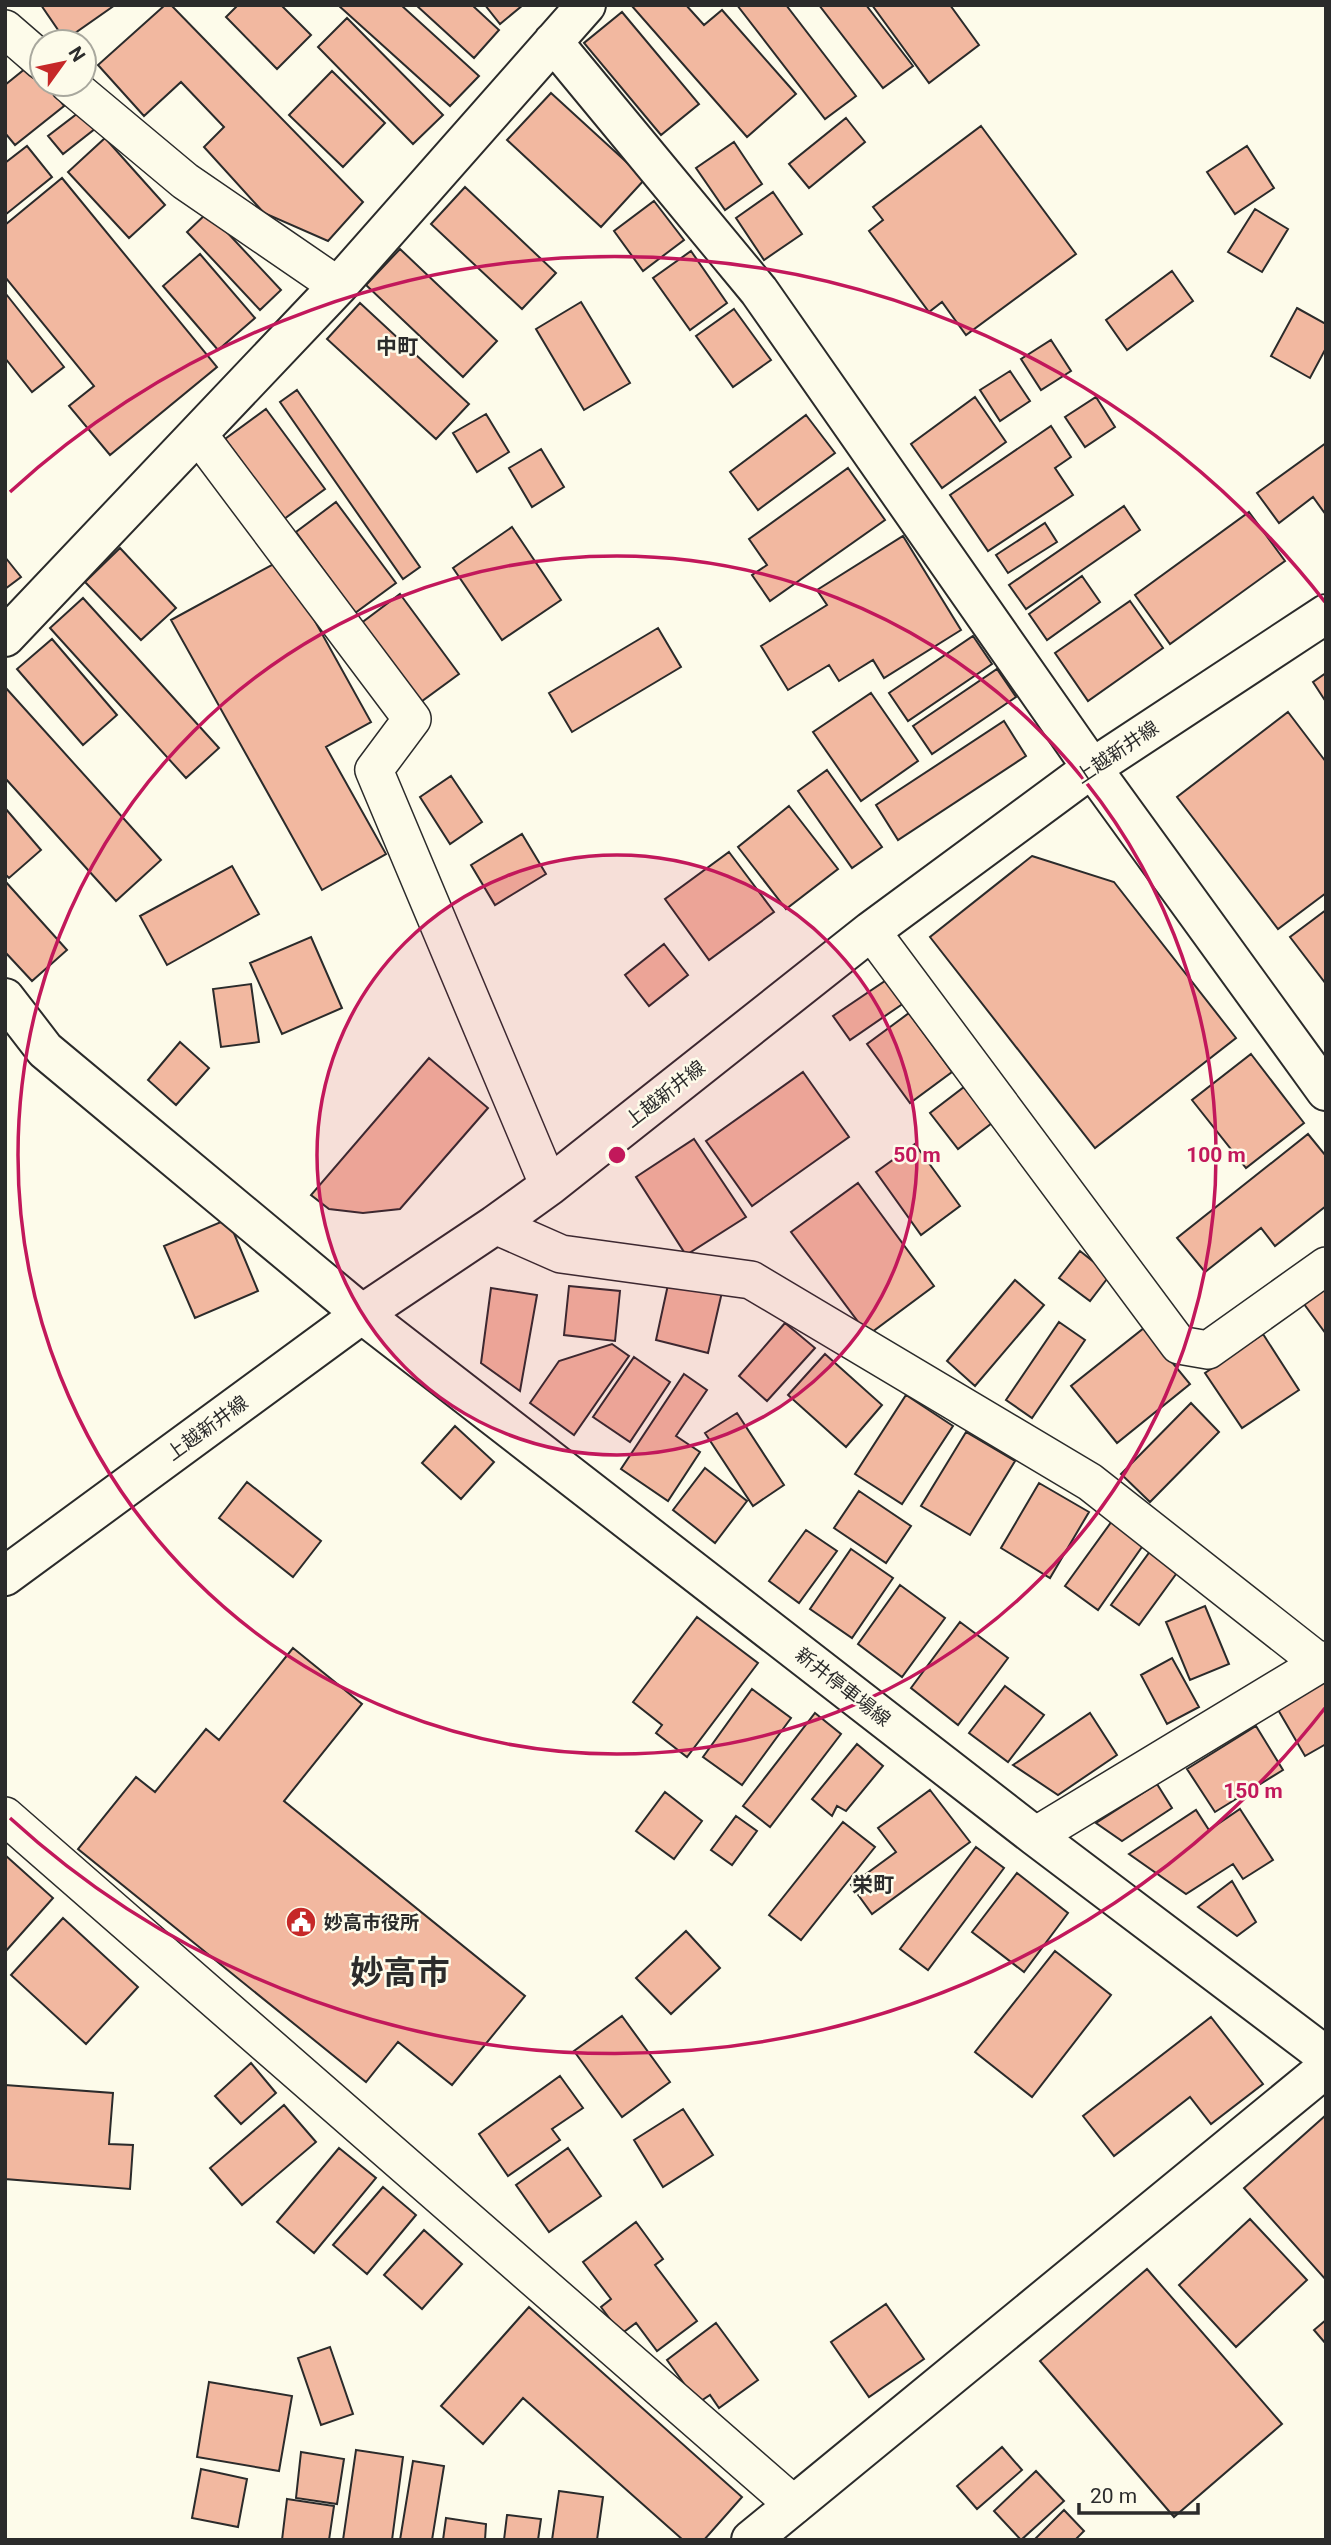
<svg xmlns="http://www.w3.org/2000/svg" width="1331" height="2545" viewBox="0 0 1331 2545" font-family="Roboto,'Noto Sans JP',sans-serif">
<rect width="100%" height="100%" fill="#fdfbea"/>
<path fill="#f2b8a0" stroke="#2b2b2b" stroke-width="2" d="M41,5H115L65,40Z
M165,5H171L363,202L328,241L264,213L204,147L224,127L181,82L144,116L98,65Z
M238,5H281L311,35L277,69L226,17Z
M338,5H401L479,76L450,106Z
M416,5H472L499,30L474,58Z
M485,5H523L500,24Z
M631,5H686L704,25L722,10L796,94L747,137Z
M737,5H786L856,96L825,119Z
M819,5H866L913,66L883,88Z
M872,5H950L979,45L929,83Z
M622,12L699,104L661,135L584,43Z
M347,18L443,115L413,144L318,47Z
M31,64L42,78V84H47L64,106L15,145L5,133V85Z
M332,71L385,123L343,167L289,115Z
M551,93L645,179L601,227L507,140Z
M82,110L96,128L63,154L48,136Z
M846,118L865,142L809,188L789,164Z
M981,126L1076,254L966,335L942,302L929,312L869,231L883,220L873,207Z
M105,138L165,205L129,238L68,172Z
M734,142L762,184L725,210L696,168Z
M27,146L52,177L5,215V163Z
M1247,146L1274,188L1235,214L1207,172Z
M62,178L217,367L110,455L69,406L94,386L5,277V225Z
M465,187L556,273L522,309L431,224Z
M773,192L802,234L764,260L736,218Z
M654,201L684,240L643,271L614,231Z
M1255,209L1288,229L1262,272L1228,252Z
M208,212L281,290L260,310L187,232Z
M400,249L497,341L463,377L366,285Z
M691,251L727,303L690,330L653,278Z
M200,254L255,318L218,350L163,286Z
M1172,271L1193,301L1127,350L1106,320Z
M6,294L64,367L32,392L5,358Z
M581,302L630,383L584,410L536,329Z
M360,303L469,404L436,439L327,339Z
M1297,308L1326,324V348L1310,378L1271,356Z
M734,309L771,360L733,387L696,336Z
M1051,340L1071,371L1041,390L1021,359Z
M1010,371L1030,401L1000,421L980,390Z
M297,390L420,567L403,579L280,402Z
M975,397L1006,442L942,488L911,444Z
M1096,397L1115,427L1085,447L1065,417Z
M266,409L325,489L284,519L225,439Z
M486,414L509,452L477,472L453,433Z
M806,415L835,453L758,510L730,472Z
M1051,426L1071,457L1055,468L1073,495L988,551L950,495Z
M1326,443V515L1313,497L1279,523L1257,493Z
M541,449L564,487L532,507L509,468Z
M848,468L885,520L770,601L752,575L767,565L749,539Z
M336,502L396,583L355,613L296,532Z
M1124,506L1140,530L1026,609L1009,585Z
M1249,512L1285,561L1170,644L1135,595Z
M1045,523L1057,542L1008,573L996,555Z
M512,527L561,600L502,640L453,568Z
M903,536L961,630L884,678L873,660L839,681L829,665L788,690L761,646L827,605L817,590Z
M120,548L176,608L141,640L85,582Z
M5,557L21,577L5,589Z
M281,560L371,722L326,747L386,854L322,890L171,620Z
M1082,576L1100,602L1047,640L1029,614Z
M400,594L459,674L418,704L360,624Z
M83,598L219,748L186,778L50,628Z
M1130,601L1163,648L1088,701L1055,653Z
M658,628L681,667L572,732L549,693Z
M973,636L992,664L908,721L889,693Z
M52,639L117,715L83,745L17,669Z
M997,669L1016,697L932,754L913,726Z
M1326,673V702L1313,682Z
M5,687L161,860L116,901L5,778Z
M871,693L918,761L861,801L813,732Z
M1288,712L1326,762V893L1278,929L1177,797Z
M1004,721L1026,756L898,840L876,805Z
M827,770L882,847L852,868L798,791Z
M451,776L482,822L450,844L420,797Z
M789,806L838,869L786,909L738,847Z
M5,808L41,850L9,878L5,874Z
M522,834L546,874L495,905L471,865Z
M729,852L774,912L709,960L665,899Z
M1032,856L1114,882L1236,1038L1095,1148L930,937Z
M232,866L259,914L167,965L140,916Z
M5,881L67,950L32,981L5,952Z
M1326,910V984L1290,937Z
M311,937L342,1008L282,1034L250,963Z
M664,944L688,975L649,1006L625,975Z
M888,979L904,1003L850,1040L833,1016Z
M251,984L259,1042L221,1047L213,989Z
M909,1013L952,1072L910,1103L867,1044Z
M180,1042L209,1068L176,1105L148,1080Z
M1251,1054L1304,1123L1246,1168L1192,1100Z
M429,1058L488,1108L400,1209L363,1213L329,1209L311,1195Z
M803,1072L849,1137L752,1206L706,1141Z
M964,1087L992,1123L958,1149L930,1113Z
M1308,1134L1326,1156V1206L1275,1246L1261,1228L1205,1272L1177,1238Z
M694,1139L746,1217L686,1255L636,1177Z
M915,1144L960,1206L921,1235L876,1172Z
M858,1183L934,1286L868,1335L791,1232Z
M228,1219L258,1291L195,1318L164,1246Z
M1080,1251L1110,1275L1090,1301L1059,1278Z
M669,1280L722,1292L708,1353L656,1340Z
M1015,1280L1044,1305L975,1386L947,1361Z
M569,1286L620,1291L615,1341L564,1335Z
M491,1288L537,1295L520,1391L481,1363Z
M1326,1288V1334L1304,1304Z
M1059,1322L1085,1340L1032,1418L1006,1400Z
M785,1323L815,1348L767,1401L739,1376Z
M1144,1328L1190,1384L1117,1443L1071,1386Z
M1263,1334L1299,1390L1242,1428L1205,1373Z
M612,1344L629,1356L574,1435L530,1403L559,1361Z
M825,1354L882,1405L846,1447L788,1395Z
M634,1357L670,1382L630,1442L593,1417Z
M684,1374L707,1390L676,1436L700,1452L668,1501L621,1469Z
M906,1395L953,1426L902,1504L855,1474Z
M1191,1403L1219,1432L1150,1502L1121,1474Z
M737,1413L784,1485L753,1506L705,1433Z
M455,1426L494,1462L461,1499L422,1463Z
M966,1432L1015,1461L970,1535L921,1506Z
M705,1468L747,1501L715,1543L673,1510Z
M247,1482L321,1541L293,1577L219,1518Z
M1039,1483L1089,1512L1050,1578L1001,1548Z
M859,1491L911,1526L886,1563L834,1528Z
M1112,1521L1144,1544L1098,1610L1065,1586Z
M806,1530L837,1551L799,1603L769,1581Z
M851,1549L893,1578L852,1638L810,1609Z
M1151,1550L1179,1570L1139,1625L1111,1605Z
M900,1585L945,1618L902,1677L858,1644Z
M1205,1606L1229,1664L1190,1680L1166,1622Z
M697,1617L758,1663L687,1757L656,1733L662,1725L633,1702Z
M960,1622L1008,1658L958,1725L911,1688Z
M293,1648L362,1704L284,1801L525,1996L452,2085L398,2042L366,2082L78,1849L136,1777L155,1792L206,1729L219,1740Z
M1172,1658L1199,1707L1167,1724L1141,1675Z
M1326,1679V1744L1305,1756L1277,1708Z
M1005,1686L1044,1715L1008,1762L969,1733Z
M752,1689L791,1718L742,1785L703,1757Z
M815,1713L841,1734L770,1827L743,1806Z
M1090,1713L1117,1755L1058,1795L1013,1765Z
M1256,1726L1283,1770L1215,1812L1187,1769Z
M857,1744L883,1766L846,1811L837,1806L832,1816L812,1799Z
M1157,1784L1172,1808L1122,1841L1096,1823Z
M930,1790L970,1842L872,1914L851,1885L896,1852L878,1828Z
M665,1792L702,1821L674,1859L636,1831Z
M1240,1809L1273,1860L1243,1879L1233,1864L1186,1894L1129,1854L1196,1810L1209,1830Z
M736,1816L757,1831L732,1865L711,1850Z
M843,1822L875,1847L801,1940L769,1915Z
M976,1847L1004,1868L928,1970L900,1949Z
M5,1855L53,1898L5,1952Z
M1017,1873L1068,1913L1024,1972L972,1932Z
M1232,1881L1256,1922L1237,1936L1198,1907Z
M63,1918L138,1987L86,2044L11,1975Z
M686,1931L720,1968L671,2014L636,1978Z
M1055,1951L1111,1995L1032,2097L975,2052Z
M622,2016L670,2082L622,2117L574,2051Z
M1211,2017L1263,2084L1211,2124L1190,2097L1114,2156L1083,2116Z
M251,2063L276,2093L241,2124L215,2096Z
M560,2076L583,2108L552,2129L560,2140L508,2176L479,2134Z
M5,2085L113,2093L109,2144L133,2145L130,2189L5,2179Z
M284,2105L316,2142L242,2205L210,2168Z
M683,2109L713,2155L663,2187L634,2140Z
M1326,2115V2280L1244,2188Z
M339,2148L376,2178L314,2253L277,2222Z
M568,2148L601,2196L549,2232L516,2185Z
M383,2187L416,2215L367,2274L333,2245Z
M1250,2219L1307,2280L1236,2347L1179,2285Z
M636,2222L663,2259L655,2265L697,2321L657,2351L636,2323L621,2334L601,2307L611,2299L583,2262Z
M424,2230L462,2264L422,2309L384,2275Z
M1147,2269L1282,2424L1174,2517L1040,2361Z
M886,2304L924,2359L869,2397L831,2342Z
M529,2307L742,2497L704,2540H683L523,2398L483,2444L441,2406Z
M1326,2320V2344L1314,2330Z
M716,2323L758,2380L719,2408L710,2395L698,2403L667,2360Z
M330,2347L353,2414L321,2425L298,2358Z
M209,2382L292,2396L279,2471L197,2457Z
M1002,2447L1022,2470L977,2509L957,2486Z
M356,2450L403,2457L392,2540H343Z
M301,2452L344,2459L337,2504L296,2498Z
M413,2461L444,2466L432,2540H400Z
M201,2469L247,2479L238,2527L192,2518Z
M1036,2471L1064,2501L1021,2540L994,2511Z
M559,2491L603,2497L597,2540H552Z
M287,2499L334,2506L329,2540H282Z
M1064,2510L1084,2531L1075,2540H1034Z
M507,2515L541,2519L538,2540H504Z
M446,2518L486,2524L485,2540H443Z"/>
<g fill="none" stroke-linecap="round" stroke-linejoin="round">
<g stroke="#2b2b2b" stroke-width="40">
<path id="street" d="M5,29L42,61
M69,84L185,181L338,286
M198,434L412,719L374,770L549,1186
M871,931L1179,1345L1208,1350L1326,1266
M495,1225L561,1254L751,1280L1090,1482L1320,1663
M5,1816L794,2505
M1035,1836L1326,1660"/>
</g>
<g stroke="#2b2b2b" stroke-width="42">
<path id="secondary" d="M553,42L759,291L1092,768L1326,1091
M5,637L338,286L586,5
M5,998L45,1050L362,1314L1035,1836L1326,2056
M751,2540L1326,2068"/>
</g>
<g stroke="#2b2b2b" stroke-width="42">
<path id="primary" d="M5,1576L362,1314L495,1225L549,1186L871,931L1092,768L1326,614"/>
</g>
<use href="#street" stroke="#fdfbea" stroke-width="37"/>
<use href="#secondary" stroke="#fdfbea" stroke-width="38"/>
<use href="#primary" stroke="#fdfbea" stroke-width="38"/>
</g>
<circle cx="617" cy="1155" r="300" fill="#c2185b" fill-opacity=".12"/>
<g fill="none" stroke="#c2185b" stroke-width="3.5">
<circle cx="617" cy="1155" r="300"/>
<circle cx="617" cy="1155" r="599"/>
<path d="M1325 1708A899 899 0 0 1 10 1818M10 492A899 899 0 0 1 1325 602"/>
</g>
<defs>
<g id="civic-disc" transform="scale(1.575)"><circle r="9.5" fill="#c62828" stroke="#fdfbea"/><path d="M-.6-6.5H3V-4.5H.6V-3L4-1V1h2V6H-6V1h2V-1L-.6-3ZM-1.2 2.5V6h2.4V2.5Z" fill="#fff"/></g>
</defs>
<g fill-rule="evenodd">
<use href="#civic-disc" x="301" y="1922"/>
</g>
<g text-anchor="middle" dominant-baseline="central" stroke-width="5" stroke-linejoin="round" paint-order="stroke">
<g font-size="19" fill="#2b2b2b" stroke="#fdfbea">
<text transform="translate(1117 752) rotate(-34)">上越新井線</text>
<text transform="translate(665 1094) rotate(-38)">上越新井線</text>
<text transform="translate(207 1428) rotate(-36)">上越新井線</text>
<text transform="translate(843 1687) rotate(38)">新井停車場線</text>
</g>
<g font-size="19" font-weight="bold" fill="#2b2b2b" stroke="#fdfbea" text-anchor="start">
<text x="324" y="1922">妙高市役所</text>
</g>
<g font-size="21" font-weight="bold" fill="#2b2b2b" stroke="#fdfbea">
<text x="397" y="347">中町</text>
<text x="873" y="1885">栄町</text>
</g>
<g font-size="33" font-weight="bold" fill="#2b2b2b" stroke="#fdfbea">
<text x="400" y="1972">妙高市</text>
</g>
</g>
<circle cx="617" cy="1155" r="10" fill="#c2185b" stroke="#fdfbea" stroke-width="3.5"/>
<g font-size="21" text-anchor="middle" font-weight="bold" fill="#c2185b" stroke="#fdfbea" stroke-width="5" stroke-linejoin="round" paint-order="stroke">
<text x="917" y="1162">50 m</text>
<text x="1216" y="1162">100 m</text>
<text x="1253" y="1798">150 m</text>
</g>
<rect width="1331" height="2545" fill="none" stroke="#2b2b2b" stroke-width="14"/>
<g transform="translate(63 63) rotate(57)"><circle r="33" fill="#fdfbea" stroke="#a9a89e" stroke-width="2"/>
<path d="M0-5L12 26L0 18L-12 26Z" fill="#c62828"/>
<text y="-10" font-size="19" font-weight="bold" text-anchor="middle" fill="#2b2b2b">N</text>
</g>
<path d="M1079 2503v10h119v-10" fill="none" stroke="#2b2b2b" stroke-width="3.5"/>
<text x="1090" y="2503" font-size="21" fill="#2b2b2b" stroke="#fdfbea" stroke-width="5" paint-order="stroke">20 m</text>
</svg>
